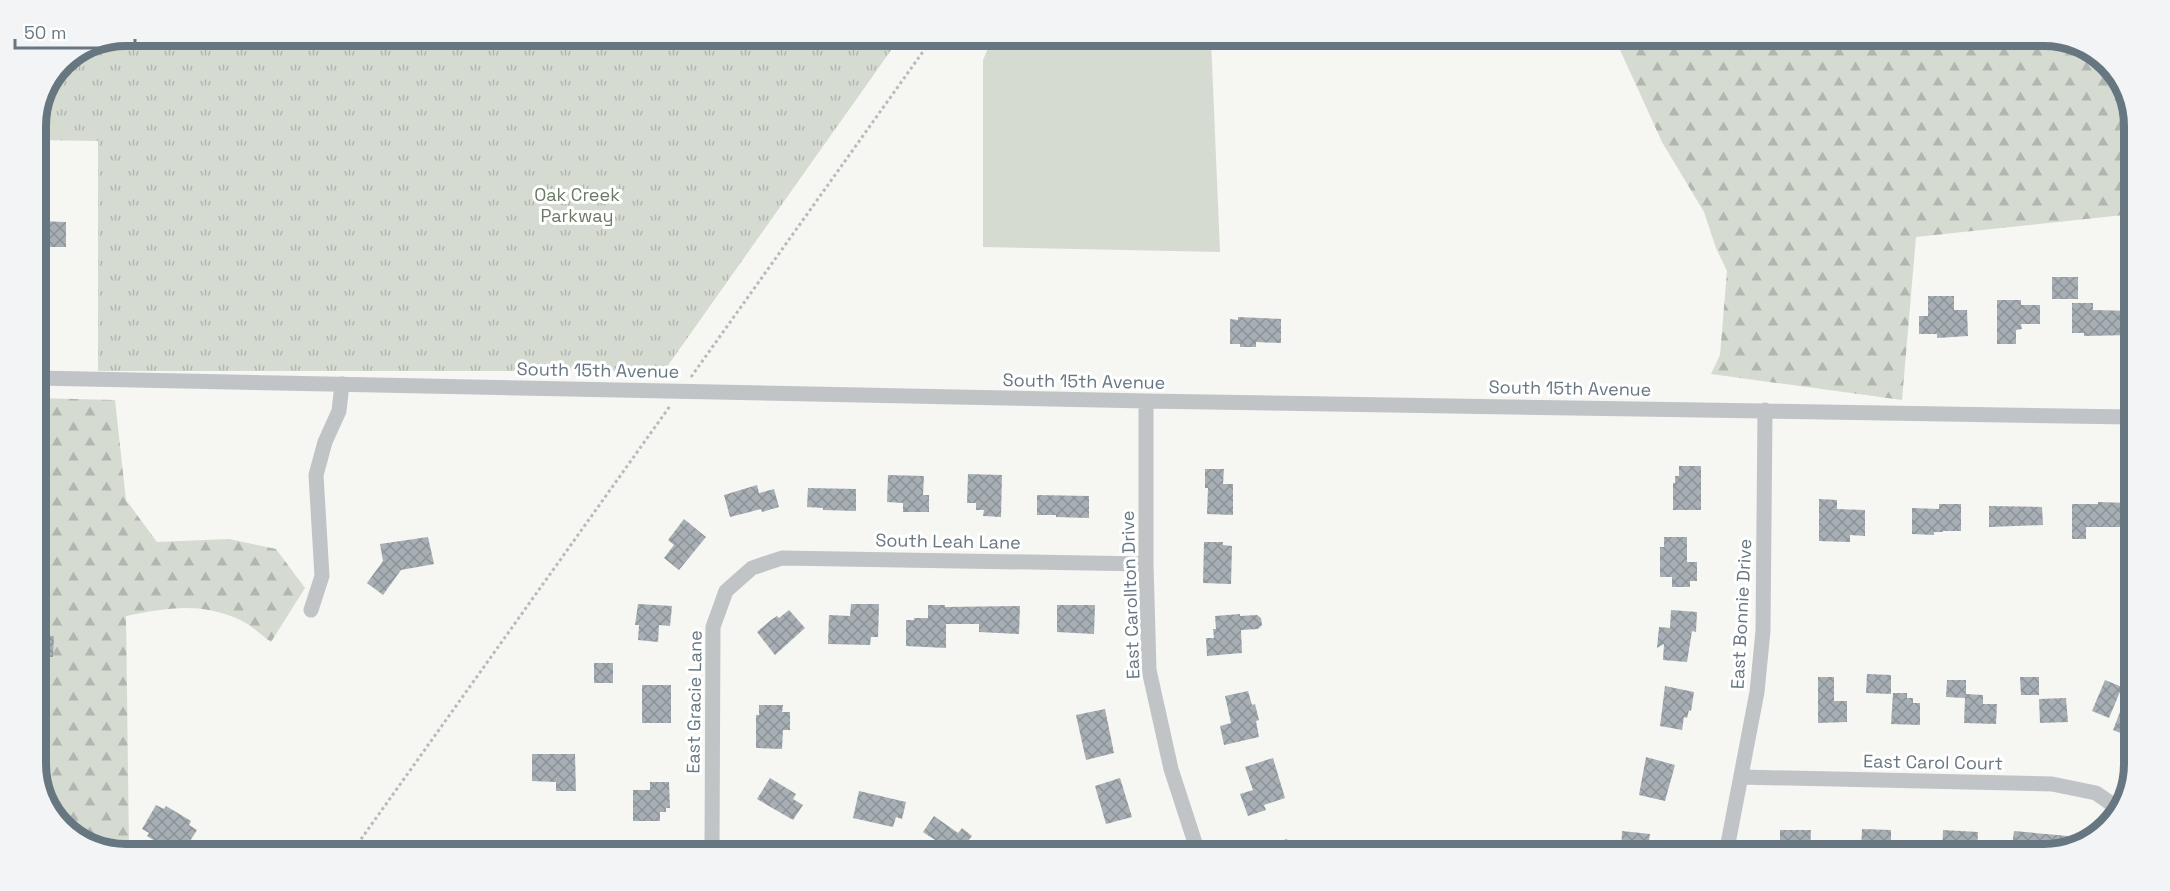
<svg xmlns="http://www.w3.org/2000/svg" width="2170" height="891" viewBox="0 0 2170 891" font-family="'Space Grotesk',sans-serif">
<defs>
<pattern id="forest-firs" width="22" height="20" patternUnits="userSpaceOnUse" patternTransform="scale(1.5)"><rect width="22" height="20" fill="#d6dbd2"/><path d="M5 1l3.5 6h-7zM16 11l3.5 6h-7z" fill="#b1b6b0"/></pattern>
<pattern id="park-tufts" width="24" height="20" patternUnits="userSpaceOnUse" patternTransform="scale(1.5)"><rect width="24" height="20" fill="#d6dbd2"/><path d="M3 7l-1-3M5 7V3M7 7l1-3M15 17l-1-3M17 17v-4M19 17l1-3" fill="none" stroke="#b1b6b0"/></pattern>
<pattern id="building-cross-hatch" width="8" height="8" patternUnits="userSpaceOnUse" patternTransform="scale(1.5)"><rect width="8" height="8" fill="#a7afb4"/><path d="M0 0l8 8M0 8l8-8" fill="none" stroke="#8c9398"/></pattern>
</defs>
<rect width="100%" height="100%" fill="#f6f6f3"/>
<path fill="#d6dbd2" d="M992,39L1211,40L1220,252L983,247V60Z"/>
<path fill="url(#forest-firs)" d="M1616,41L2078,43L2119,76L2134,121L2133,214L1916,237L1902,400L1711,374L1720,355L1727,271L1716,248L1704,212L1662,142Z
M36,398L115,400L126,500L157,542L229,539L276,549L305,588L271,642C260,634 249,623 236,618C198,602 165,608 126,616L129,848H92L54,819L36,771Z"/>
<path fill="url(#park-tufts)" d="M126,36L899,39L664,371H98V141L36,140V121L63,62Z"/>
<path fill="url(#building-cross-hatch)" d="M36,221L66,222V247H36Z
M2052,277H2078V299H2052Z
M1928,296H1954V310H1967L1968,336L1937,338V334H1919V316H1928Z
M1997,300H2021V305H2040V324H2021L2022,329L2016,330V344H1997Z
M2072,303H2093V310L2132,311V335L2084,336V333H2072Z
M1238,317L1281,319V343L1256,342V347H1240V344H1230V319L1238,320Z
M1679,466H1701V510H1673V483H1675V476H1679Z
M1205,469H1224L1223,484H1233V515L1207,514L1208,488H1205Z
M968,474L1002,475L1001,517L983,516L984,510H976V503H967Z
M888,475L924,476L923,495H929V512H903V503L887,502Z
M757,485L759,493L774,489L779,507L762,512L761,509L730,517L724,495Z
M808,488L856,489V511L823,510V508L807,507Z
M1037,495L1089,496V518L1056,517V515H1037Z
M1819,499L1837,500V509L1865,510V536L1850,535V542L1819,541Z
M2098,502L2130,503V527H2086V539H2072V504H2098Z
M1939,504H1961V531H1943V532H1934V535L1912,534V508L1939,509Z
M1989,506L2042,507L2043,525L1989,527Z
M684,519L706,537L679,570L664,558L674,545L668,540Z
M428,537L434,564L401,570L383,595L367,583L383,561L380,544Z
M1664,537H1687V562H1697V581H1690V587H1672V577H1660V547H1664Z
M1204,542H1223V545L1232,546L1231,584L1203,583Z
M638,604L672,606L670,626L659,625L658,642L638,640L639,625H635Z
M851,604H879L878,637H871L870,645L828,644L829,615L850,616Z
M928,605H945V607L1020,606L1019,634L979,632V624H946V648L906,646V620H914V618H928Z
M1057,605H1095L1094,634L1057,632Z
M789,610L805,628L775,655L757,632L771,620L777,616L779,618Z
M1671,610L1697,612L1696,632L1692,631L1687,662L1663,660L1664,644L1657,648L1659,627L1670,628Z
M1240,614V616L1257,615L1261,618L1262,625L1258,629L1241,630L1242,653L1207,656L1206,638H1214L1213,629H1216L1215,616Z
M36,635L54,636L53,657H36Z
M594,663H613V683H594Z
M1867,674L1891,675V694L1866,693Z
M1818,677H1834V701H1847V722L1818,723Z
M2020,677H2039V695H2021Z
M1947,680H1966V694L1983,695V704H1997L1996,724L1964,723L1965,698L1946,697Z
M2105,680L2122,687L2109,718L2092,711Z
M642,685H671V723H642Z
M1665,686L1694,692L1691,711L1689,710L1687,718L1684,717L1682,730L1660,726Z
M1248,691L1252,705L1255,704L1259,720L1256,721L1259,737L1224,745L1220,726L1231,723L1225,696Z
M1893,693H1907V698H1913V703H1920V725L1891,724Z
M2127,694H2128V736L2113,730Z
M2066,698L2068,722L2040,723L2039,699Z
M759,705H783L782,712H790V730H783L782,749L756,748V715H759Z
M1105,709L1114,753L1086,760L1076,715Z
M532,754H575L576,791H556V782L532,781Z
M1646,757L1675,765L1665,801L1639,795Z
M1273,758L1285,798L1264,805L1266,810L1248,816L1240,794L1253,790L1245,767Z
M770,778L796,794L793,799L803,805L793,820L757,799Z
M1120,778L1132,817L1106,824L1095,786Z
M650,782H669L670,808H666V812H660V821H633V790H650Z
M859,791L906,802L902,819L896,817L893,827L853,818Z
M156,805L164,809L166,806L191,821L189,825L197,830L185,849H168L147,836L149,833L142,829Z
M934,816L958,833L962,828L972,836L968,841L982,851H936L941,844L923,832Z
M1862,829L1891,830V852L1861,851Z
M1780,830H1811L1810,852H1780Z
M1943,830L1978,832L1977,852L1942,855Z
M1622,831L1650,834L1647,854H1621Z
M2014,831L2068,836L2066,848L2044,855L2011,852Z
M1287,839L1292,852H1254V850Z"/>
<g fill="none" stroke-linecap="round" stroke-linejoin="round">
<path stroke="#b8bbbd" stroke-width="3" stroke-dasharray="3 3" stroke-linecap="butt" d="M691,377L932,39
M354,849L670,406"/>
<path stroke="#c0c4c7" stroke-width="15" d="M36,378L1146,401L2131,417
M1146,401V564L1149,670L1171,769L1198,852
M311,610L322,576L316,475L325,442L339,411L342,384
M1741,777L2052,784L2096,793L2119,809
M712,850L713,627L726,591L752,568L782,558L1146,564
M1726,854L1757,692L1763,631L1765,410"/>
</g>
<g text-anchor="middle" dominant-baseline="central" stroke-width="6" stroke-linejoin="round" paint-order="stroke">
<g font-size="18" fill="#6a7a65" stroke="#fff">
<text x="577" y="194">Oak Creek<tspan x="577" dy="21">Parkway</tspan></text>
</g>
<g font-size="18" fill="#677782" stroke="#fff">
<text transform="translate(598 370) rotate(1)">South 15th Avenue</text>
<text transform="translate(1084 381) rotate(1)">South 15th Avenue</text>
<text transform="translate(1570 388) rotate(1)">South 15th Avenue</text>
<text transform="translate(948 541) rotate(1)">South Leah Lane</text>
<text transform="translate(1130 595) rotate(-92)">East Carollton Drive</text>
<text transform="translate(1741 614) rotate(-87)">East Bonnie Drive</text>
<text transform="translate(694 702) rotate(-89)">East Gracie Lane</text>
<text transform="translate(1933 762) rotate(1)">East Carol Court</text>
</g>
</g>
<path d="M0 0H2170V891H0ZM126 46H2044A80 80 0 0 1 2124 126V764A80 80 0 0 1 2044 844H126A80 80 0 0 1 46 764V126A80 80 0 0 1 126 46Z" fill="#f3f4f5" fill-rule="evenodd"/>
<path fill="none" stroke="#677782" stroke-width="8" d="M126 46H2044A80 80 0 0 1 2124 126V764A80 80 0 0 1 2044 844H126A80 80 0 0 1 46 764V126A80 80 0 0 1 126 46Z"/>
<path d="M15 39v9h120v-9" fill="none" stroke="#677782" stroke-width="3"/>
<text x="24" y="39" font-size="18" fill="#677782" stroke="#ffffff" stroke-width="4.5" paint-order="stroke">50 m</text>
</svg>
